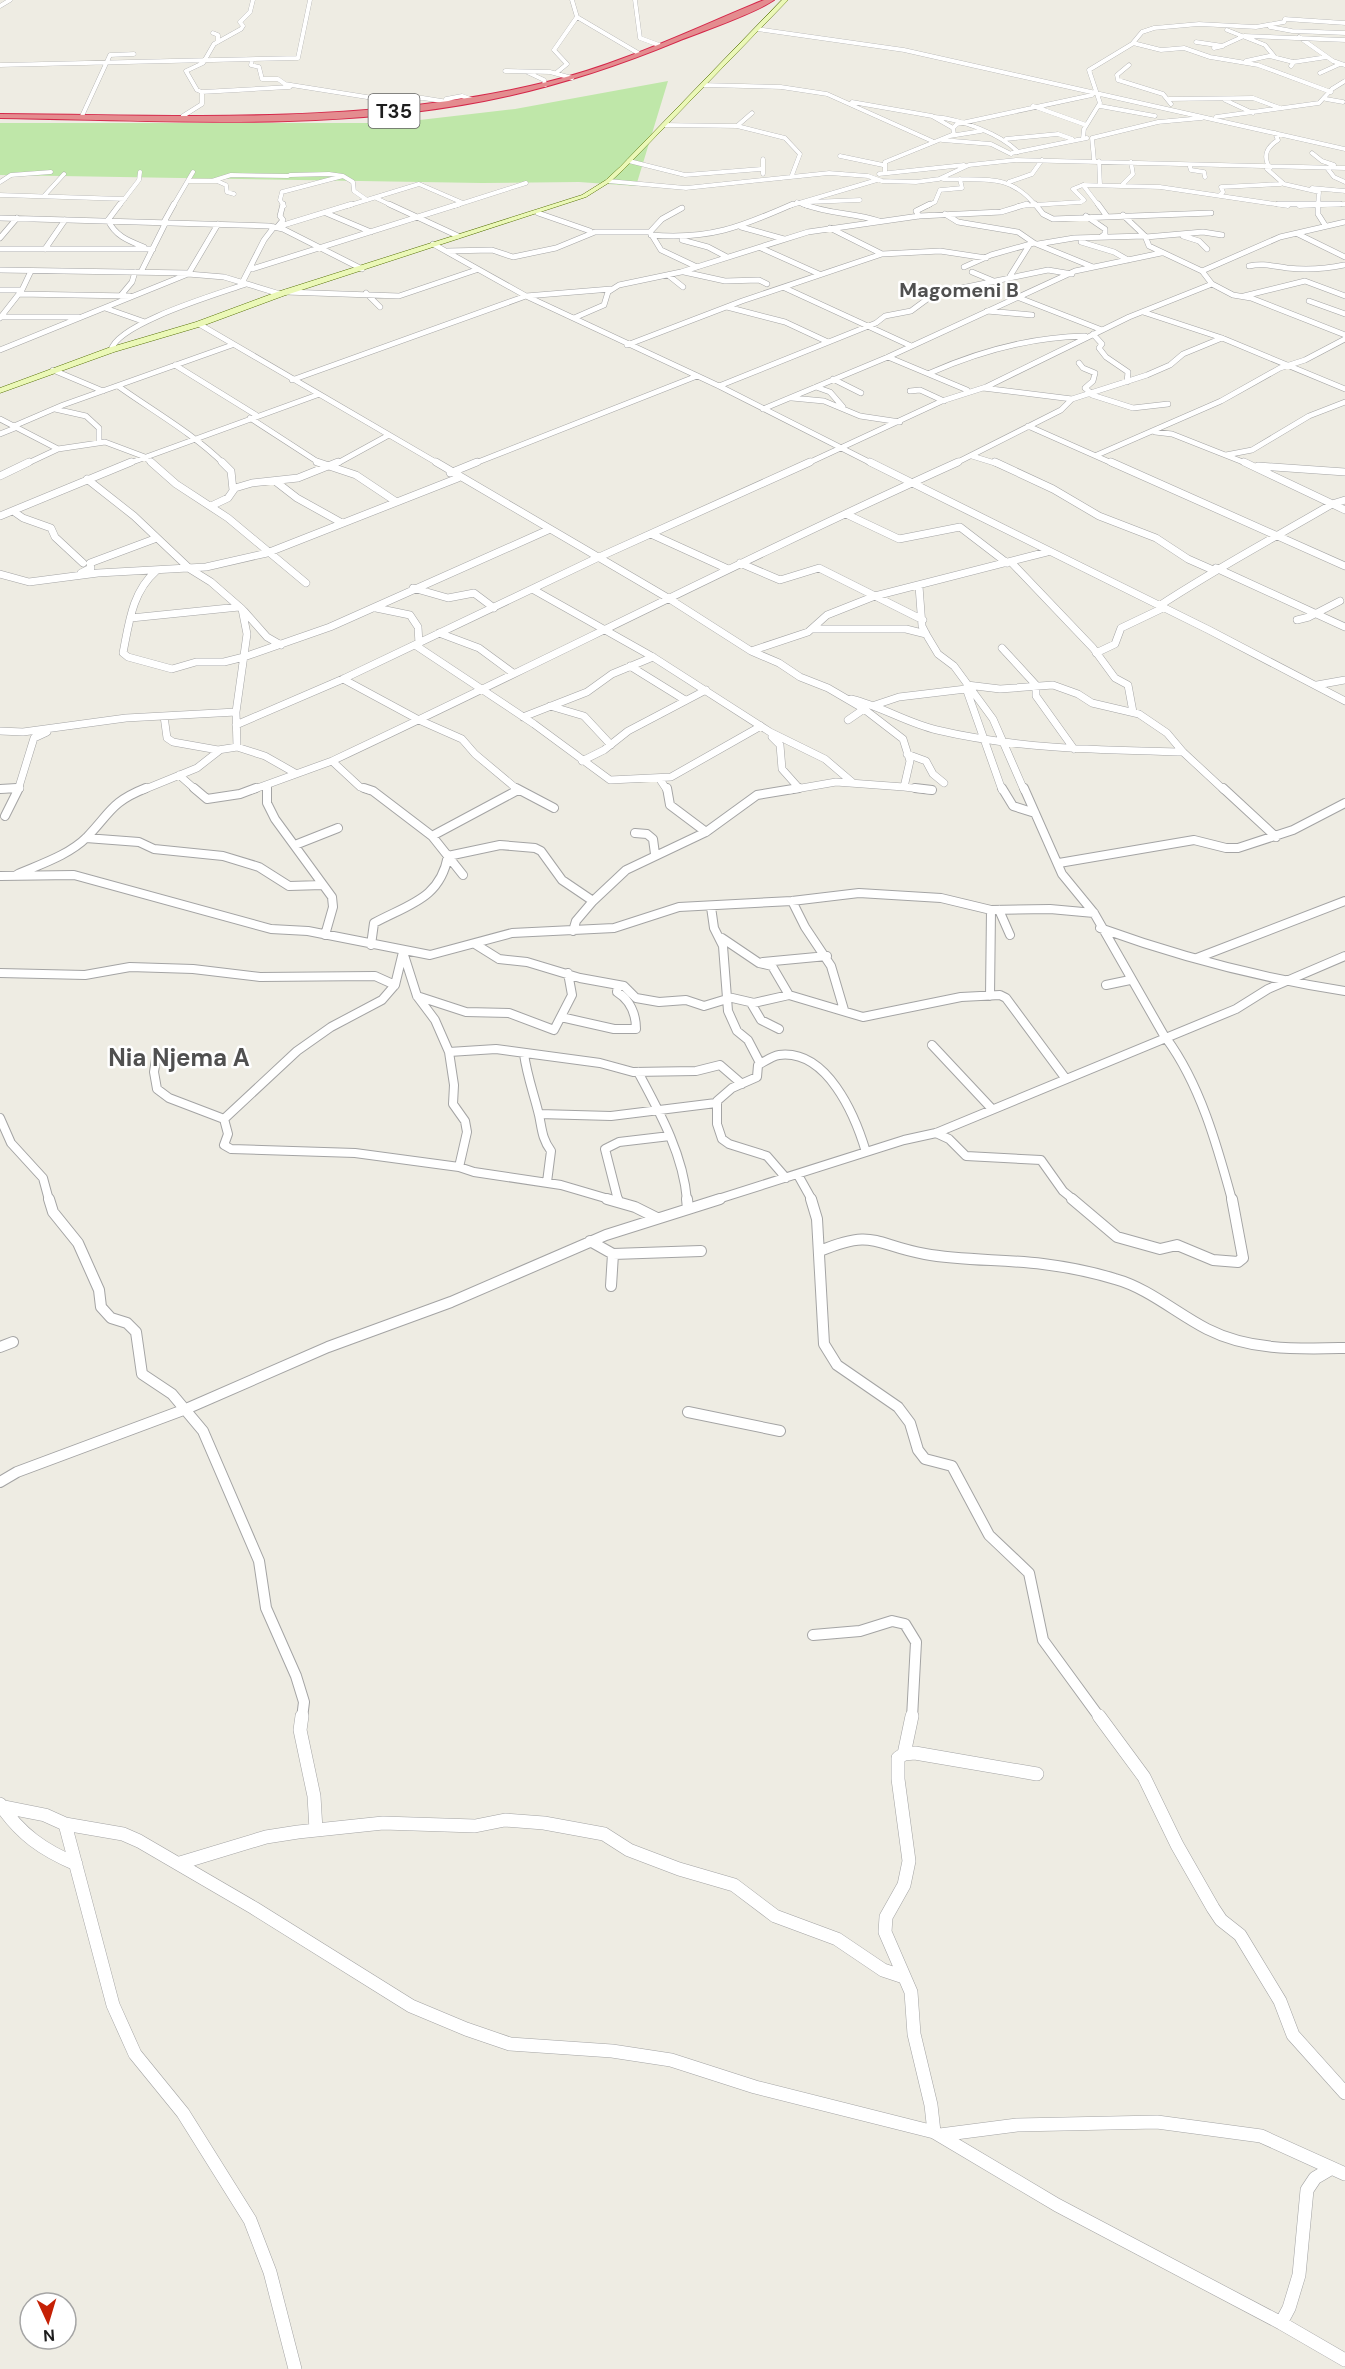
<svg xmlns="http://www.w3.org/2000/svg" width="1345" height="2369" viewBox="0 0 1345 2369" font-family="'DM Sans',sans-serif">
<rect width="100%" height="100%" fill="#eeece3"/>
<path fill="#bfe7a9" d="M668,81L636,186L579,182L482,183L0,175V123H394L515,109Z"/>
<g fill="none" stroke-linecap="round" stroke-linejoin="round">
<g stroke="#a4a4a4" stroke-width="4.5">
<path id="street-far5" d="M572,0L577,17L638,53
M635,0L640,38L659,45
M0,6L10,0
M1270,27L1292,31L1345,33
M757,29L904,50L1345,149
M1227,30L1265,45L1274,56
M213,33L218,35V42
M1245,36L1345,40
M1299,37L1333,61L1345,65
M1196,42L1223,46L1214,48
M1133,43L1161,50L1184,48L1210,57L1258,65L1331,92
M1222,46L1244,36
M252,60L251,65L259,67L262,79H278L285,84L373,98H423L454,103
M1246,61L1269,56L1293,62
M0,65L298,58L310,0
M1129,65L1117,75L1118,80L1163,94L1171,104
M1291,66L1294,62L1327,57
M505,71L550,72L572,78
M527,72L544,80L545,85
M556,73L567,64L554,50L577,17
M1320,73L1340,64
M703,85L781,87L827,94L932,141
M202,92L197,90L186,71L203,63L214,44L241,29L243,26L240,22L250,12L253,0
M446,99L462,96L473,100
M1169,99L1253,98L1280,108
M1326,99L1343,102
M1225,100L1253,113
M852,102L932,116L953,128
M1033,106L1086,125
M1100,106L1155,116
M388,111L408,99
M82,116L110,55L134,54
M183,116L202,104V92L290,87
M935,117C960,119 1001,134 1018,152
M1216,117L1319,103L1332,89L1345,81
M664,125L737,126L752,113
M737,126L785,138L800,154L792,175
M950,136L981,131
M1083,138L1084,129L1100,103L1089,70L1132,44L1142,32L1154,28L1199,24L1256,27L1284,22L1285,19L1345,23
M1006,139L1058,134L1072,139
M942,140L991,144L1011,154
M1012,153L1087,138
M1312,153L1322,161L1334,165
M840,156L883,165
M763,159V174
M1094,160L1092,138L1158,122L1202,118
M629,161L685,175L761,169
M1099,161L1100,184
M1190,167L1191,170L1204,172L1205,177
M1270,168C1262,156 1267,147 1278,140L1275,133
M1327,168L1334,177L1345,182
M1267,169L1284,184L1319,192L1318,206
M885,173V162L954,134L953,128L957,124L1092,95
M879,174L964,165
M290,175L329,174L343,176L353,182L354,191L367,200
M943,179C983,181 1009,172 1036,206
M188,181H217L226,185L227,192L234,194
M212,181L231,175L288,176
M608,181L686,188L829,173L868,176L882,181L916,182L939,179L969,165L1016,160L1345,168
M0,182L11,175L51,172
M1009,182L1032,174L1042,160
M1123,184L1133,174L1131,162
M1083,185L1099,206
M1312,188L1345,191
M0,195L125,199
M1220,195L1223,192L1221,187L1281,184
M44,196L64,174
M376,198L393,206
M797,202L807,206
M809,202L860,200
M119,206L139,180L140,172
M173,206L193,172
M284,206L280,200L282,192L343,176
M347,206L419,184L463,203
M454,206L526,183
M789,206L877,180
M927,206L935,202L940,190L962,188L960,179
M1018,206L1081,202L1084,200L1073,189L1083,185L1160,187L1288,206
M1299,206L1345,204"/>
</g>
<g stroke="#a4a4a4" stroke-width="6">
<path id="street-far4" d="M120,204L108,220C115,236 129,241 144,247
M389,204L458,236
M803,204C828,214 854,213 879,221
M1035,204L1043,214L1053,219L1211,213
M1098,204L1106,215
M1278,204H1340
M1318,204V214L1325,225
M326,213L371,232
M538,213L590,231
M945,214L958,222L1018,232L1034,243L1093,267
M1123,215L1145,236L1149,246L1202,271L1212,284L1233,295L1251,298L1345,335
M919,216L916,211L930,204
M1086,216L1105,229V234L1101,237
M0,218L269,226L283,229L362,269
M164,222L174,204
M278,226L283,220L280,216L283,204
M277,227L352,204
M741,227L784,239
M650,232L661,250L697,267
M650,232L662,219L682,208
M1298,234L1345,257
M651,235C709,240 741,227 793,204
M1183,236L1199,241L1207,249
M1146,237L1203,232L1222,235
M0,238L17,218
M682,240L708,247L727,257
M1081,242L1114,252L1128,260
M433,244L526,296L719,386L873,464
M1038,244L1074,238L1145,236
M761,248L819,274
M0,249H153
M45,249L65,220
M447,251L492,250L513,257L556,248L595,232H650
M882,254L940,251L986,258
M1249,266C1263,263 1272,266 1287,268C1306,270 1325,269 1344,265
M964,267L991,255L1034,243
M252,269L459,204
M0,270L189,273L218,224
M1202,271L1280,237L1345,222
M141,272L166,222
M684,272L725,281L759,280L767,284
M972,272L996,282
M668,275L683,287
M1010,276L1030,244
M242,283L264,240L274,227
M785,288L909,345
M0,290H22
M286,292L399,296L476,270
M366,293L380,307
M19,294L130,296
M122,294L132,282L135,272
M1244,296L1305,281L1345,296
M1017,297L1102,330
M1309,301L1345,314
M727,307L785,322L828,342
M105,308L145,322
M987,311L1032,315
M1143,312L1222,338L1345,389
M0,317H79
M0,318L22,290L31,271
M574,318L604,305L608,292L619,285L681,272L808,232L919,216L1001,212L1027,204
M199,324L439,464
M1093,334L1102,344L1099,348L1106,357L1128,372L1127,382
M627,345L742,301L882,254L830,228
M0,350L188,274L224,277L280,294
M111,350C118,323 218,294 246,284
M888,357L967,390
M1079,363L1083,368L1095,373L1093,381L1085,388L1092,394
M175,365L256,415
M53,370L103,391
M930,373C980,351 1030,337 1085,336
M833,379L861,393
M292,380L526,296L611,289
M118,386C153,411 194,434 224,464
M719,386L876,323L885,316L911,311L930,297L947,291L1048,270L1072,274
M816,387L830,392L843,407
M983,388L1072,399
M910,391L920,390L944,401
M1092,395L1133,408L1168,404
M792,398L824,401L860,416L900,422
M55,409L86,416L99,428V442
M763,409L888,357L1075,271L1161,253
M250,418L321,464
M0,419L58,449L105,442L145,457L153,464
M14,426L63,405L232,345
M1028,426L1114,464
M1155,432L1172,434L1248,464
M0,434L15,428
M1097,455L1221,401L1280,368L1305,360L1345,339
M1226,455L1252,450L1309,416L1345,402
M972,456L998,464
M26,464L58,449
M127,464L317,395
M336,464L387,436
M473,464L697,376
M806,464L942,401L986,387L1129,317L1212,284
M954,464L1061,410L1072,399L1147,375L1170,365L1183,354L1222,338"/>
</g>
<g stroke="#a4a4a4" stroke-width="8">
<path id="street-far3" d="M151,462L176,484L228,518L306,583
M222,462L231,471L233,490
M317,462L356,475L395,501
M436,462L668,598L751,651L779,663L800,677L828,688L864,709L903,739L910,761L904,787L836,782L790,790
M870,462L1209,630L1345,701
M995,462L1053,489L1099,516L1156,538L1188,559L1213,570
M1111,462L1345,566
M1244,462L1345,510
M1258,466L1345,472
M450,473L477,462
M0,476L29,462
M87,479L134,516L190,569L211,582L242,609L247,634L236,712L237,747
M275,481L297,498L342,523
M211,506L228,498L235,488L252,483L298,478L338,462
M13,511L23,518L51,528L55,537L83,563
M846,514L899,539L960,527L1007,563
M0,516L131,462
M651,534L728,569
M1011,562L1093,648L1115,678L1128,685L1133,712
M740,563L780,580L819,568L923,620
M1216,568L1345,627
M156,571C132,592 129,623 123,653L128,657L172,669L196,662H224L244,657L330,627L548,530
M81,573L91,568L90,563L157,538
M0,574L29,582L98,573L206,567L267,553L458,478
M919,586L922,626L926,634L938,654L954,666L993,719L1024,790
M413,588L448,598L474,593L494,608
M534,590L653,657L770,732L825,759L852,782
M1159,606C1215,569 1274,538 1332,504L1345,500
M376,608L410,615L418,627L419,644
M244,611L267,637L281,645
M131,618L239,607
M1297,620L1309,617L1340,601
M812,629H906L926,634
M439,633L479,648L513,673
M415,645L534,724L610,780L671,777L761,726
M1002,648L1036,685V696L1074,749
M751,651L808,632L827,615L875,596L1047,552
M1096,653L1115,644L1121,628L1163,608
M630,666L685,700
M343,679L419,720L462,739L475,754L518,790
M967,685L1000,689L1053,685L1078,694L1092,703L1139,714L1167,733L1183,752L1224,790
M1317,685L1345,680
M967,691L1002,790
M851,699C881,706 907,723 937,730C1017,749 1101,750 1183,752
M875,705L899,697L966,689
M550,706L584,716L611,745
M164,716L167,738L173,742L218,750L237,747L265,756L295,773
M523,717L587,692L612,674L653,657
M848,720L864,709
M236,725L343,679L597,558L810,462
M0,731L23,732L126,718L236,712
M772,737L780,745L782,769L798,787
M907,754L926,761L933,774L944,783
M332,761C541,663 747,557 958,462
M582,761L604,750L628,731L706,690
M179,775L196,790
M659,778L667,790
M267,785V790
M904,787L929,790
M0,789L20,788
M18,790L34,738L47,732
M143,790L197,768L220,750
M252,790L332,761L360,787L369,790"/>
</g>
<g stroke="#a4a4a4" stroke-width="10">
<path id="street-far2" d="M194,788L207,799L240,794L256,788
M267,788V803L275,819L332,897L333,907L325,935
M364,788L373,791L432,836L463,875
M516,788L554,808
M667,788L670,805L706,832
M915,788L932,790
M1002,788L1013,806L1035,813
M1024,788L1062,874L1094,913L1166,1039
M1223,788L1276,837
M0,789L17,788
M5,816L19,788
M635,833L647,834L653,839L655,854
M432,836L518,790
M86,838L139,842L154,849L223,856L259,867L289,886L323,885
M295,845L338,828
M448,856L500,845L535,848L541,851L562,880L593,901
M1059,863L1194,840L1226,848H1238L1293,830L1345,803
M18,874C41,864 69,855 87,837C111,812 111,802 146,788
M0,876L74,875L271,929L308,931L430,955L512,933L614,928L679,907L792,901L859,893L941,898L991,910L1050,909L1094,913
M792,901L805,927L831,966L844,1010
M711,907L714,928L723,946L728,1011L737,1031L748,1040L760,1063
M999,910L1010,935
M1100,928C1180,957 1261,978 1345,991
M573,931L576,921L593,901L626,870L706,832L757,795L799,788
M722,938L759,963L772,966L789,995
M475,944L499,959L527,962L580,978L624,986L636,998L659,1002L686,1000L704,1006L727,999
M371,945L374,923C409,904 440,899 448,856
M403,952L417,996L435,1020L449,1052L454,1085L453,1104L465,1121L467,1132L459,1167
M1197,958L1345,901
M763,962L827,956
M0,973L85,975L130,967L193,969L260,977L375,976L395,985
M1106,985L1130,980
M417,996L466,1012L509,1013L554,1030L572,995L568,973
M990,996L991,910
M728,997L754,1003L789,995L863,1017L961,997L1000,995L1006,998L1066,1079
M751,1003L761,1020L779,1029
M561,1017L614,1029H636C636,1014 630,1000 617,992L618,985
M1166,1038C1200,1084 1217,1145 1232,1200
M932,1045L992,1109
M449,1052L496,1049L600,1063L633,1072L696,1071L720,1065L742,1084
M524,1054C527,1076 534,1094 539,1115C542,1129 542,1139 551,1151L547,1182
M156,1059L154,1072L157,1089L169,1098L224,1119L228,1134L224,1145L231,1149L355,1153L459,1167L474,1172L561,1185L612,1200
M638,1072C660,1113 683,1154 687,1200
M539,1114L611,1116L716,1103
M0,1118L11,1143L43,1178L49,1200
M224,1119L297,1051L331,1027L382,1000L395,985L403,952
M936,1133L949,1139L966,1156L1041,1160L1063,1191L1074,1200
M798,1175L812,1200
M786,1178L767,1156L729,1144L722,1139L717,1124V1101L732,1088L757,1077L758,1065C764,1062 772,1056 779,1055C827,1049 855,1115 866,1152
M618,1200L605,1149L619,1142L670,1136
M715,1200L904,1140L936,1133L1236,1009L1268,989L1345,956"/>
</g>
<g stroke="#a4a4a4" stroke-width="12">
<path id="street-far1" d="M49,1199L53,1212L78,1243L99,1290L101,1307L111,1318L127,1323L136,1332L142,1374L172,1394L203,1431L259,1561L266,1608L296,1676L304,1702L302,1718
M607,1199L635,1207L657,1218
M617,1199L618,1202
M687,1199L688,1209
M811,1199L817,1219L824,1344L837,1365L898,1407L910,1423L918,1450L925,1459L952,1466L989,1535L1029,1573L1043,1640L1100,1718
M1072,1199L1117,1237L1160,1249L1177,1245L1213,1260L1238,1262L1243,1258L1232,1199
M590,1241L613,1254L701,1251
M820,1251C875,1228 874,1245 925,1254C963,1261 1004,1259 1043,1264C1067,1267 1092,1272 1115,1279C1148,1288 1176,1313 1207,1329C1250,1351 1298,1349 1345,1348
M611,1286L613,1254
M0,1347L13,1342
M688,1412L780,1431
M0,1482L17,1472L186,1409L328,1347L451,1302L606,1235L720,1199
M813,1635L860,1631L892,1621L905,1624L916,1642L912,1718"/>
</g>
<g stroke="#a4a4a4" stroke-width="14">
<path id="street" d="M302,1716L300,1730L314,1796L316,1830
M1099,1716L1144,1777L1177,1845L1213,1908L1221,1920L1240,1935L1280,2001L1293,2035L1345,2093
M904,1754L912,1716
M0,1804C20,1834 43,1850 76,1864
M0,1806L45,1815L65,1824L123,1834L139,1841L254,1908L411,2006L466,2029L510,2044L612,2051L671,2060L755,2087L934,2132L1057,2205L1281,2323L1345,2360
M65,1824L113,2005L135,2054L183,2113L250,2220L270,2272L295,2369
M180,1863L266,1837L298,1832L383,1823L475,1826L505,1820L544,1823L604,1834L629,1850L679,1869L734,1885L775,1916L837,1939L883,1970L904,1977
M934,2132L931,2105L914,2034L911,1992L885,1932L886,1917L904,1885L909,1861L898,1779V1758L904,1754L915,1753L1037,1774
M940,2135L1017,2125L1157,2122L1261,2136L1345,2174
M1281,2323L1289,2308L1299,2275L1307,2190L1315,2178L1332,2168"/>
</g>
<g stroke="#567107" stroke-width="1">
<path id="secondary" d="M782,0H788L624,169L610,182L586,197L283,296L202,326L114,352L0,393V388L108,348L196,322L277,292L582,195L606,180L620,167Z"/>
</g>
<g stroke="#d4284a" stroke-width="2">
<path id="highway" d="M764,0H774C754,14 703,31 678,41C615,67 551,88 484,101C325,132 160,120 0,118V114C183,115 368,126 547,82C622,64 693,29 764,0Z"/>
</g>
<use href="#street-far5" stroke="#fff" stroke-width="4"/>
<use href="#street-far4" stroke="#fff" stroke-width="5"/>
<use href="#street-far3" stroke="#fff" stroke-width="7"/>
<use href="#street-far2" stroke="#fff" stroke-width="8"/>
<use href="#street-far1" stroke="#fff" stroke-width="10"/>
<use href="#street" stroke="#fff" stroke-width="13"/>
<use href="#secondary" fill="#ebf8b7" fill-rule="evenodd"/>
<use href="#highway" fill="#e48c8f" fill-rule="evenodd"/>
</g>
<g text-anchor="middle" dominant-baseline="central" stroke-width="5" stroke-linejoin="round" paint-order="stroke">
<rect fill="#fff" stroke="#616161" stroke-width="1.5" x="368.5" y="94" width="51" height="34" rx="4.5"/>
<g font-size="20" font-weight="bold" fill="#1d1d1d">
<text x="394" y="111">T35</text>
</g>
<g font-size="20" font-weight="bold" fill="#505050" stroke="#fff">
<text x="959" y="290">Magomeni B</text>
</g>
<g font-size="24" font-weight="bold" fill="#505050" stroke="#fff">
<text x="179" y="1057">Nia Njema A</text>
</g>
</g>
<g transform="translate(48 2321) rotate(176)"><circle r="28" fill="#ffffff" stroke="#a5a5a5" stroke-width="1.5"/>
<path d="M0-4.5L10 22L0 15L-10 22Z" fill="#c52105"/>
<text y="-9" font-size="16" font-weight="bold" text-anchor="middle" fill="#1d1d1d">N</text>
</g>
</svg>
